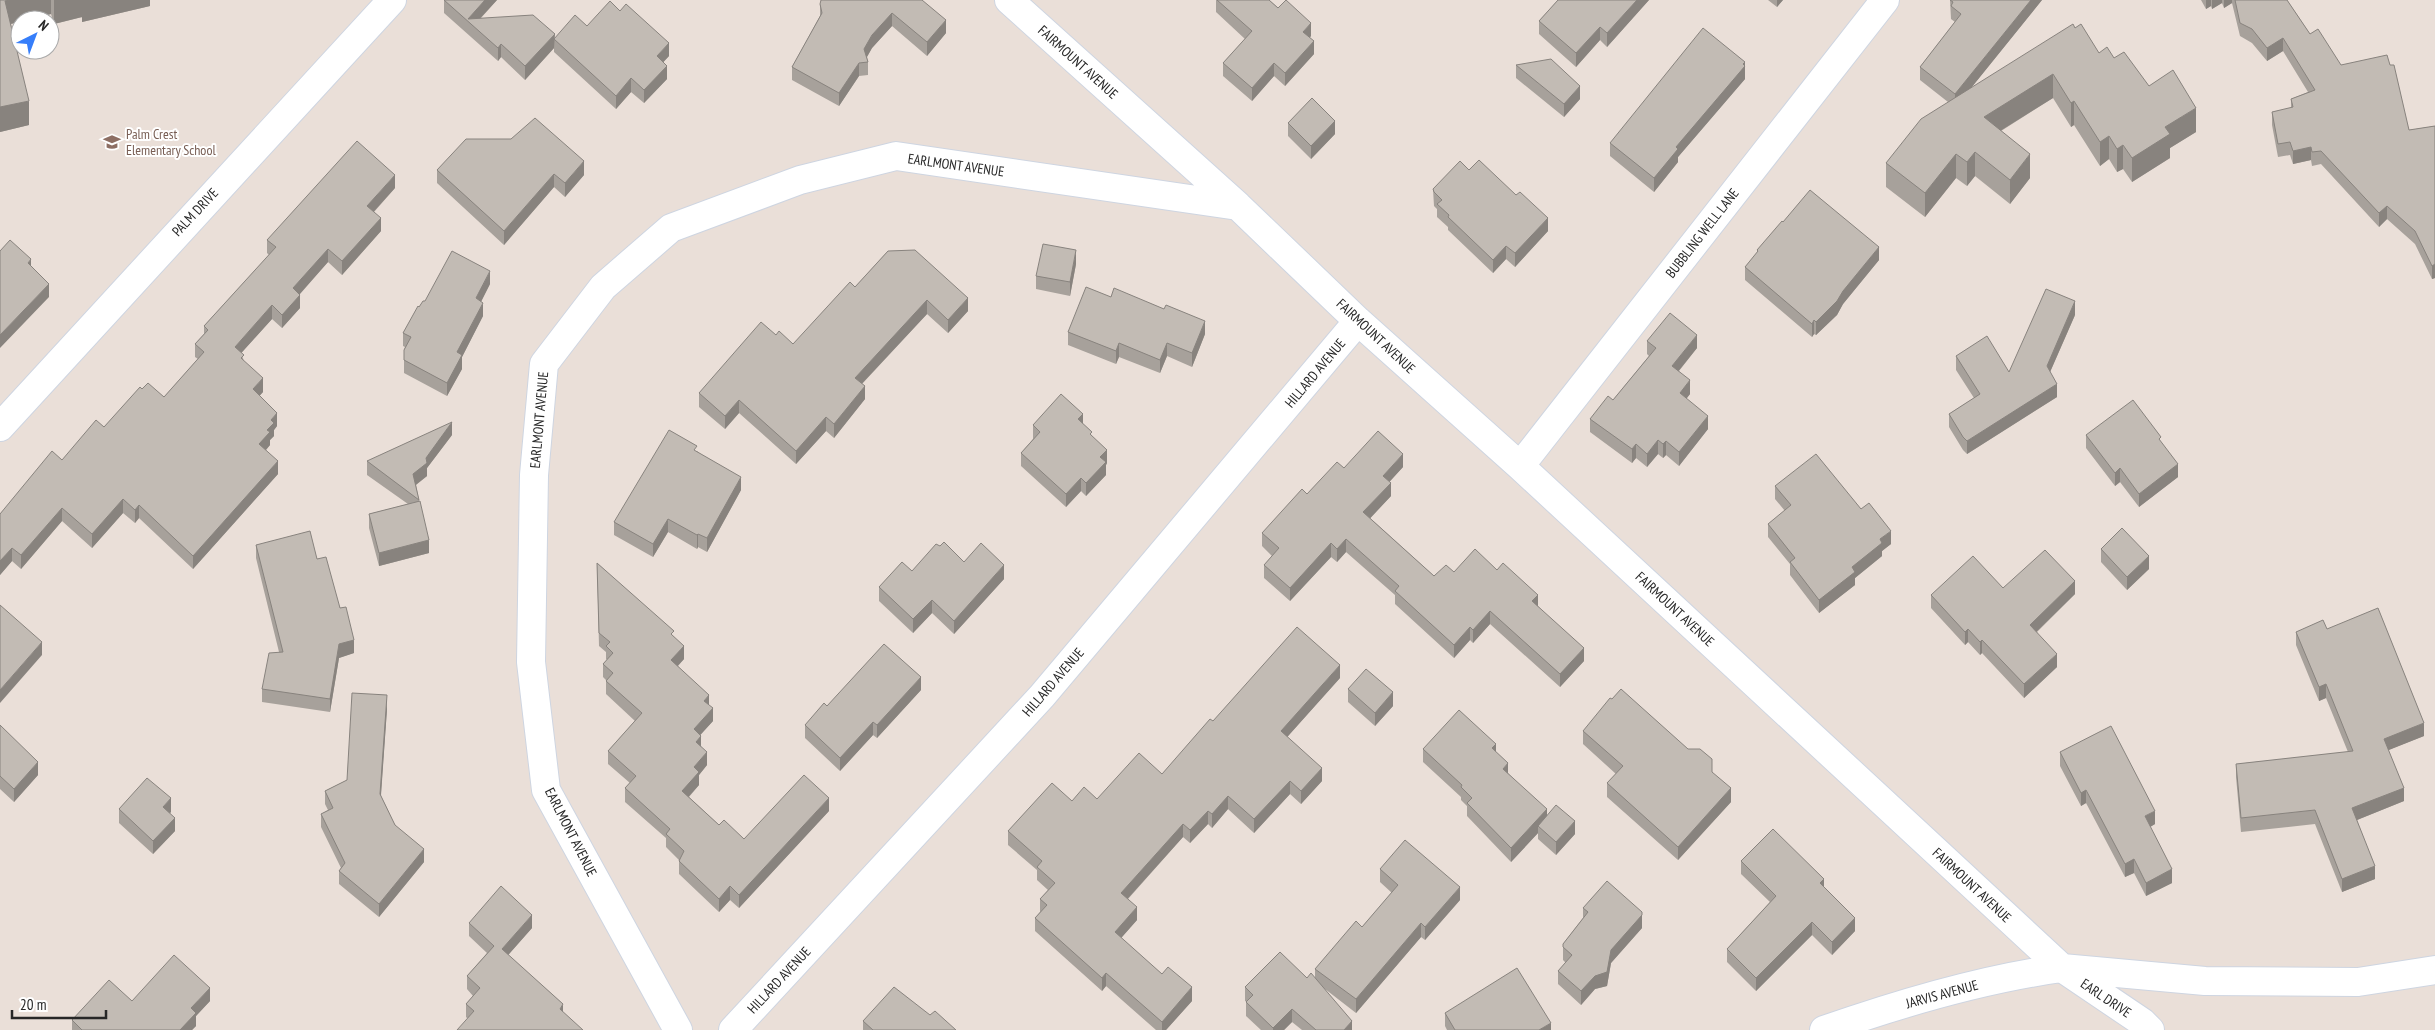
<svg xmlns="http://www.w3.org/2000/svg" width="2435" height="1030" viewBox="0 0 2435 1030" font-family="'PT Sans Narrow',sans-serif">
<rect width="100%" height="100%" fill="#eadfd8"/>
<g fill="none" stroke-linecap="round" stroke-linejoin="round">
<g stroke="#ced5e1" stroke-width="30">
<path id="street" d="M1009,0L1238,206L1358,321L1520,466L2062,968L2205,981L2358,982L2435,970
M1520,466L1885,0
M678,1030L546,790L531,662L534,475L544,364L603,287L671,228L800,180L896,156L1238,206
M733,1030L1042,696L1358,321
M1824,1030C1901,1003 1981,979 2062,968L2142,1022L2150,1030"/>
</g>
<g stroke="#ced5e1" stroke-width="30">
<path id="secondary" d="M0,427L392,0"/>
</g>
<use href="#street" stroke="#fff" stroke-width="28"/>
<use href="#secondary" stroke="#fff" stroke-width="28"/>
</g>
<path fill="#a7a19b" d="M0,0H150V6L82,22V17L54,24L51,14L11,24L29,125L0,132Z
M444,0H497L481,18L555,38L587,26L669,56L663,62L667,79L644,103L631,92L616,109L554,52V48L525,80L501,57L498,61L444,13Z
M922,0L946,33L927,56L892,26L872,48L867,57L868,62V75L859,76L839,106L792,80V67L820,16V4Z
M1216,0H1269L1311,36L1310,37L1314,54L1285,86L1274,76L1252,101L1223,76V63L1245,39L1216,12Z
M1558,0H1649L1607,47L1600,40L1576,67L1539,34V21Z
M1768,0H1783L1777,7Z
M1950,0H2042L1970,89L2075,28L2099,53L2114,58L2149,86L2196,132L2170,148V158L2132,182L2123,169L2117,172L2109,159L2100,166L2074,125L2071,127L2053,98L2001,131L2030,178L2010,204L1975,176L1967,186L1956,178L1925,217L1886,187V163L1948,102L1920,80V67L1955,22L1951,19Z
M2201,0H2287L2310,34L2341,65H2390L2409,130L2435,126V278L2432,279L2415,244L2387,219L2379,227L2321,164L2312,166L2311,160L2293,164L2290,155L2278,157L2272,125V112L2291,108V99L2308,92L2283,51L2267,61L2252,43L2240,36L2232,3L2224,8L2222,3L2212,9L2211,6L2206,9Z
M1745,62V79L1678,157V162L1654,192L1610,156V143Z
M1516,65L1580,99L1564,117L1516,78Z
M1288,123L1335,134L1311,159L1288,136Z
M437,170L584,175L565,197L554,187L504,245L437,183Z
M1469,170L1548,231L1515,267L1506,259L1493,273L1448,230V227L1437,217V209L1434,206L1433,189Z
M395,188L374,212L381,231L342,275L328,262L299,294L300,308L282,328L272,319L241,353L244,361L263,392L259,396L277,426L274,430V436L270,440V445L266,450L278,474L193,569L139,518L135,523L123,513L92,548L62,521L21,569L12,561L0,575V514L62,460L104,427L142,389L164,397L198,359L195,357V344L204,334V326L269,255L267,253V240Z
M1783,222L1879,260L1843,304L1837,315L1816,335L1814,334L1812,337L1745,280V267L1757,253V250Z
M888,251L968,311L948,333L927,314L862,384L865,399L834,438L826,431L796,464L739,413L725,429L699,407V393L793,344L855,287Z
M1076,264L1070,296L1036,289V276Z
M490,284L481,301L483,316L462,357V369L447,396L404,373V350L405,347L403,346V333L419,307L425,301Z
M2075,315L2050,372L2057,397L1967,454L1963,450L1949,427V414L1974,398L1956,370V356L2009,372Z
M1068,332L1205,334L1192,367L1167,356L1160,373L1119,357L1116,364L1068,345Z
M1647,341L1697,348L1679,371L1690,394L1686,399L1708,429L1679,466L1666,455L1663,458L1658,454L1647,467L1636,458L1632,463L1590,432V419L1613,400L1649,356L1647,354Z
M1083,424L1092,436L1107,463L1106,465V475L1086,496L1081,491L1066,507L1021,466V453L1033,439V425Z
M452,435L427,468V476L416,485L419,500L429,553L379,566L369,528V514L408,504L367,475V461Z
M2086,435L2161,443L2178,477L2139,507L2120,482L2115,486L2086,448Z
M697,451L741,490L707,552L698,547L697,549L668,532L653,557L614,535V522Z
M1403,467L1389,482L1391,496L1370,518L1434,576L1454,572L1538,606L1584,661L1560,687L1490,624L1473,643L1470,640L1454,658L1395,604V595L1346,552L1337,562L1331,557L1290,601L1264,578V565L1272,556L1262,546V533L1307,494L1344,468Z
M1775,486L1861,509L1891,544L1882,551V556L1855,578V585L1819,613L1790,575V564L1768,537V524L1785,511L1775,499Z
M256,545L317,559L340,608L354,653L339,658L330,712L262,702V689L279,652L256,558Z
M2101,549L2149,569L2127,590L2101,562Z
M964,562L1004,579L954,634L932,613L913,633L879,601V587L912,571Z
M597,563L674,637L684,659L678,666L709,705L713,721L700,735L701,746L707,765L699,775V785L689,797L719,825L744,839L829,811L739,908L730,900L719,912L679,874V860L666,847V838L625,802V788L630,783L608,764V751L635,721L606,694V680L603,677V664L607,660L606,659V652L599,646Z
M2003,588L2075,594L2037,632L2057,667L2024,698L1982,653L1980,655L1968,642L1965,645L1931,608V595Z
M2327,629L2424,736L2388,750L2404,801L2357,820L2375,879L2342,892L2315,824L2241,832L2236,777V764L2348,752L2326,698L2319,701L2296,645V632Z
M1340,678L1287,737L1322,781L1301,804L1290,794L1254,833L1228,809L1212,828L1208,824L1190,843L1183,837L1128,899L1137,920L1121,938L1192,1001L1166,1030H1156L1106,986L1102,991L1035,931V918L1040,912V899L1048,890L1037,880V870L1008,845V831L1072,801L1097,799L1162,774L1213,721Z
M1348,689L1393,706L1375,726L1348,702Z
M921,690L877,738L873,735L840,771L805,738V725L827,706Z
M387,709L381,796L395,825L424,862L379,917L339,884V871L341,868L321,827V814L328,810L325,804V791L347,780Z
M0,725L38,775L14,802L0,789Z
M1583,731L1712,772L1731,802L1678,860L1607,797V783L1616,774L1583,744Z
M1423,749L1496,752L1508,773L1547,815L1575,834L1556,855L1538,839V833L1511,862L1467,816V806L1461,800V797L1423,762Z
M2060,752L2155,824L2150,827L2172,883L2146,896L2134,873L2125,877L2086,803L2081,806L2060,766Z
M119,809L171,812L170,813L175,831L153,854L119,823Z
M1741,861L1824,888L1855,931L1832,955L1812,935L1756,991L1727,962V949L1770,902L1741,874Z
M1380,869L1460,900L1425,940L1421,937L1356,1013L1325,989L1352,1030H1302L1292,1022L1284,1030H1261L1246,1016V1002H1247L1245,1001V987L1307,978H1315V969L1362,927L1392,893L1380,882Z
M1583,908L1642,928L1611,963L1607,986L1595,989L1581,1005L1558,984V971L1566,963L1563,960V944L1583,918Z
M469,923L532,928L508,955L563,1004L467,1018L466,1017V1004L473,996L467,989V976L487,953L469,936Z
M132,1001H210L196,1016V1026L192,1030H72V1020Z
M1445,1013L1551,1030H1447L1445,1026Z
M930,1015L956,1030H863V1021Z"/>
<path fill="#88837e" d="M10,0H51V14L27,20H20V22L5,25V1Z
M54,0H82V17L54,24Z
M82,0H150V6L82,22Z
M485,0H497L473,26L468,19Z
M1637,0H1649L1607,47V33Z
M1777,0H1783L1777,7Z
M2031,0H2042L1955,108V94Z
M2206,0H2211V6L2206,9Z
M2212,0H2222V3L2212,9Z
M2224,0H2232V3L2224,8Z
M892,13V26L872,48L864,62V49L872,35Z
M946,20V33L927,56V42Z
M1311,23V36L1303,45V32Z
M1600,27V40L1576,67V53Z
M555,34L554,48L525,80V66Z
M2283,38V51L2267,61V48Z
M1314,41V54L1285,86V73Z
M669,43V56L657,69V56Z
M501,44V57L498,61V48Z
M1745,62V79L1678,157V162L1654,192V178L1676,147Z
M859,63V76L839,106V93Z
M1274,63V76L1252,101V88Z
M667,66V79L644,103V90Z
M2053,74V98L1984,141V117Z
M631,78V92L616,109V96Z
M1580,86V99L1564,117V104Z
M29,101V125L0,132V107Z
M2074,101V125L2071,127V103Z
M2196,108V132L2170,148V158L2132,182V158L2165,127Z
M1335,121V134L1311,159V146Z
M2109,136V159L2100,166V142Z
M2123,145V169L2117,172V149Z
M2311,147V160L2293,164V151Z
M1975,152V176L1967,186V162Z
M1956,154V178L1925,217V193Z
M2030,154V178L2010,204V180Z
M584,161V175L565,197V183Z
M554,174V187L504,245V231Z
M395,175V188L367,219V206Z
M2387,206V219L2379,227V213Z
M381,218V231L342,275V261Z
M1548,218V231L1515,267V253Z
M1506,246V259L1493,273V260Z
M1879,247V260L1843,304L1837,315L1816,335V322Z
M328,249V262L293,302V288Z
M1076,250V264L1070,296V282Z
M31,259V273L28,263Z
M2435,264V278L2432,279V266Z
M490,271V284L476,312V298Z
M49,284V297L0,348V335Z
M300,295V308L282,328V315Z
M968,298V311L948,333V320Z
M927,300V314L855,391V378Z
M2075,301V315L2047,379V366Z
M483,303V316L462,357V369L447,396V383L457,352Z
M272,305V319L235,360V347Z
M1814,320V334L1812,337V324Z
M1205,321V334L1192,367V353Z
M1697,335V348L1672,379V366Z
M1119,343V357L1116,364V351Z
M1167,343V356L1160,373V360Z
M263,378V392L253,403V389Z
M1690,380V394L1680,407V393Z
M2057,384V397L1967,454V441Z
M865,386V399L834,438V424Z
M739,400V413L725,429V416Z
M277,413V426L274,430V436L270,440V445L259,458V444L267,430L271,420Z
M1083,414V427L1078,419Z
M1708,416V429L1679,466V452Z
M826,417V431L796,464V451Z
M452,422V435L427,468V476L413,487V474Z
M1658,440V454L1647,467V454Z
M1666,441V455L1663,458V444Z
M1636,444V458L1632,463V449Z
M1107,450V463L1106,465V475L1086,496V483L1100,457Z
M1403,454V467L1383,489V476Z
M278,461V474L193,569V556Z
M2178,464V477L2139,507V494Z
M2120,468V482L2115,486V473Z
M741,477V490L707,552V538Z
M1081,478V491L1066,507V494Z
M1391,483V496L1363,526V512Z
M123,499V513L92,548V534Z
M139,505V518L135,523V510Z
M62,508V521L21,569V555Z
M668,519V532L653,557V544Z
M1891,531V544L1882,551V556L1855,578V585L1819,613V600L1880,539Z
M698,534V547L697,549V535Z
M1346,539V552L1337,562V549Z
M429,540V553L379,566V553Z
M1331,543V557L1290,601V588Z
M12,548V561L0,575V561Z
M2149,556V569L2127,590V577Z
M1004,565V579L954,634V621Z
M2075,581V594L2030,638V625Z
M1538,595V608L1532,601Z
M932,600V613L913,633V619Z
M1490,611V624L1473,643V630Z
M1470,627V640L1454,658V645Z
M1968,629V642L1965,645V632Z
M354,640V653L339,658L330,712V699L339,644Z
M1982,640V653L1980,655V642Z
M42,642V655L0,703V690Z
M684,646V659L671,673V660Z
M1584,648V661L1560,687V674Z
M2057,654V667L2024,698V684Z
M1340,665V678L1281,744V731Z
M921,677V690L877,738V725Z
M2326,684V698L2319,701V687Z
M1393,692V706L1375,726V713Z
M387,695V709L380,807V794Z
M709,695V708L704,701Z
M713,708V721L694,742V729Z
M873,722V735L840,771V758Z
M2424,723V736L2384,752V739Z
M701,736V749L696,742Z
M1496,744V757L1492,748Z
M707,752V765L699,775V785L682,804V791L694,767Z
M38,762V775L14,802V789Z
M1508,763V777L1503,769Z
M1322,768V781L1301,804V791Z
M1290,781V794L1254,833V819Z
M1731,788V802L1678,860V847Z
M2404,788V801L2352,822V808Z
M2086,790V803L2081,806V793Z
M1228,796V809L1212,828V814Z
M171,798V812L163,820V807Z
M829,798V811L739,908V895Z
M1547,809V823L1538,826V833L1511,862V848Z
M1208,811V824L1190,843V830Z
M2155,811V824L2145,830V816Z
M175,818V831L153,854V841Z
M1575,821V834L1556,855V842Z
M1183,824V837L1121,906V893Z
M424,849V862L379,917V904Z
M2134,859V873L2125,877V864Z
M2375,866V879L2342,892V879Z
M2172,869V883L2146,896V883Z
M1824,879V893L1820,883Z
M730,886V900L719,912V899Z
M1460,887V900L1425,940V927Z
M1137,907V920L1115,945V932Z
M1642,912V928L1611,963L1607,986L1595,989L1581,1005V991L1611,950Z
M532,915V928L502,962V949Z
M1855,918V931L1832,955V942Z
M1812,922V935L1756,991V978Z
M1421,923V937L1356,1013V999Z
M1106,973V986L1102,991V978Z
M1192,987V1001L1166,1030H1162V1022Z
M210,988V1001L196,1016V1026L192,1030H180L191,1008Z
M563,1004V1018L560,1009Z
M1292,1009V1022L1284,1030H1273V1028Z
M1352,1021V1030H1344Z
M1551,1023V1030H1539Z"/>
<path fill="#c2bbb4" stroke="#88837e" d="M0,0H10L5,1L29,101L0,107Z
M444,0H485L468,19L533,15L555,34L525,66L501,44L498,48Z
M821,0H922L946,20L927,42L892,13L872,35L864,49L868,62L859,63L839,93L792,67L822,13L820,4Z
M1217,0H1269L1278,8L1286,0L1311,23L1303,32L1314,41L1285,73L1274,63L1252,88L1223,63L1252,31Z
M1558,0H1637L1607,33L1600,27L1576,53L1539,21Z
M1950,0H2031L1955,94L1920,67L1961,14L1951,6L1953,2Z
M2235,0H2287L2310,34L2318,29L2341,65L2387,55L2390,65H2394L2409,130L2435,126V264L2432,266L2415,231L2387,206L2379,213L2321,151L2312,152L2311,147L2293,151L2290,142L2278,144L2272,112L2293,107L2291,99L2315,90L2283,38L2267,48L2252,29L2240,23Z
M610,1L620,11L626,4L669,43L657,56L667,66L644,90L631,78L616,96L554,39L575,15L587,26Z
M2073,24L2075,28L2081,24L2099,53L2107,47L2114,58L2124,52L2149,86L2173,70L2196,108L2165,127L2170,134L2132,158L2123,145L2117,149L2109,136L2100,142L2074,101L2071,103L2053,74L1984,117L2030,154L2010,180L1975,152L1967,162L1956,154L1925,193L1886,163L1921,119Z
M1703,28L1745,62L1743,64L1745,66L1676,147L1678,149L1654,178L1610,143Z
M1551,59L1580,86L1564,104L1516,65Z
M1312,98L1335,121L1311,146L1288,123Z
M535,118L584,161L565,183L554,174L504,231L437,170L466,139H511Z
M357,141L395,175L367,206L381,218L342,261L328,249L293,288L300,295L282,315L272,305L235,347L244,355L241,358L263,378L253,389L277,413L271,420L274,423L267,430L270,432L259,444L278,461L193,556L139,505L135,510L123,499L92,534L62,508L21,555L12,548L0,561V514L52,451L62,460L96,420L104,427L140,387L142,389L148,383L164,397L204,352L195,344L208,330L204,326L276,247L267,240Z
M1479,160L1516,195L1520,192L1548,218L1515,253L1506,246L1493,260L1448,217L1449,215L1437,204L1442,200L1434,192L1433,189L1460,161L1469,170Z
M1810,190L1879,247L1843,291L1837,301L1816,322L1814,320L1812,324L1745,267L1758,251L1757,250L1782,221L1783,222Z
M10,240L31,259L28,263L49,284L0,335V251Z
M1043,244L1076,250L1070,282L1036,276Z
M915,250L968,298L948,320L927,300L855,378L865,386L834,424L826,417L796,451L739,400L725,416L699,393L761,322L776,335L779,331L793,344L850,282L855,287L888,251Z
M452,251L490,271L476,298L483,303L457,352L462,355L447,383L404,360V350L411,337L403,333L418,306L419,307L423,301H425Z
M1086,287L1111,297L1114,288L1164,309L1166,305L1205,321L1192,353L1167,343L1160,360L1119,343L1116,351L1068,332Z
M2046,289L2075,301L2047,366L2057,384L1967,441L1963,437L1949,414L1980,394L1956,356L1987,336L2009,372Z
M1670,313L1697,335L1672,366L1690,380L1680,393L1708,416L1679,452L1666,441L1663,444L1658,440L1647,454L1636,444L1632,449L1590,419L1608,396L1613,400L1656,348L1647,341Z
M1061,394L1083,414L1078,419L1092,432L1090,434L1107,450L1100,457L1106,462L1086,483L1081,478L1066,494L1021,453L1040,432L1033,425Z
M2133,400L2161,437L2159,439L2178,464L2139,494L2120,468L2115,473L2086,435Z
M452,422L426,458L427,463L413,474L419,500L367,461Z
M669,430L697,446L694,450L741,477L707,538L698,534L697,535L668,519L653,544L614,522Z
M1378,431L1403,454L1383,476L1391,483L1363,512L1434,576L1446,565L1454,572L1475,549L1497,570L1503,563L1538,595L1532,601L1584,648L1560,674L1490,611L1473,630L1470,627L1454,645L1395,591L1399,586L1346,539L1337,549L1331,543L1290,588L1264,565L1279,548L1262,533L1302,489L1307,494L1337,462L1344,468Z
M1816,454L1861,509L1869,503L1891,531L1880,539L1882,543L1852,567L1855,572L1819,600L1790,562L1795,558L1768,524L1791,505L1775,486Z
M420,501L429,540L379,553L369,514Z
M2122,528L2149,556L2127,577L2101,549Z
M310,531L317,559L326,557L340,608L346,607L354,640L339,644L330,699L262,689L269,653L283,652L256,545Z
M944,542L964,562L981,543L1004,565L954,621L932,600L913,619L879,587L902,562L912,571L936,544L940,546Z
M2045,550L2075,581L2030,625L2057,654L2024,684L1982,640L1980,642L1968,629L1965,632L1931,595L1973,556L2003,588Z
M597,563L674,631L671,634L684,646L671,660L709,695L704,701L713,708L694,729L701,736L696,742L707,752L694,767L699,772L682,791L719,825L724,820L744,839L804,775L829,798L739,895L730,886L719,899L679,861L684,851L666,834L670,829L625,788L636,776L608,751L642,713L606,681L613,673L603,664L613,653L606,646L610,642L599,633Z
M0,605L42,642L0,690Z
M2378,608L2424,723L2384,739L2404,788L2352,808L2375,866L2342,879L2315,810L2241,818L2236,764L2353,751L2326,684L2319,687L2296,632L2323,620L2327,629Z
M1297,627L1340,665L1281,731L1322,768L1301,791L1290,781L1254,819L1228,796L1212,814L1208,811L1190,830L1183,824L1121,893L1137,907L1115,932L1162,974L1168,967L1192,987L1162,1022L1106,973L1102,978L1035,918L1047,905L1040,899L1055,883L1037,867L1042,861L1008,831L1052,783L1072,801L1084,787L1097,799L1139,753L1162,774L1210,719L1213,721Z
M884,644L921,677L877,725L873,722L840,758L805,725L824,703L827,706Z
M1366,669L1393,692L1375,713L1348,689Z
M1621,689L1688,749H1700L1712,759V772L1731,788L1678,847L1607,783L1623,766L1583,731L1610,698L1612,699Z
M352,693L387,695L380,794L395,825L424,849L379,904L339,871L345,863L321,814L333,808L325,791L347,780Z
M1459,710L1496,744L1492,748L1508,763L1503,769L1547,809L1511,848L1467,803L1472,798L1461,787L1462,785L1423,749Z
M0,725L38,762L14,789L0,776Z
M2111,726L2155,811L2145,816L2172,869L2146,883L2134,859L2125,864L2086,790L2081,793L2060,752Z
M147,778L171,798L163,807L175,818L153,841L119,809Z
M1556,805L1575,821L1556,842L1538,826Z
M1773,829L1824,879L1820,883L1855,918L1832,942L1812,922L1756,978L1727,949L1776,896L1741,861Z
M1405,840L1460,887L1425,927L1421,923L1356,999L1315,969L1356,921L1362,927L1398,885L1380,869Z
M1607,881L1642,912V915L1611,950L1607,972L1595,976L1581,991L1558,971L1572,955L1563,947V944L1588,912L1583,908Z
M501,886L532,915L502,949L563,1004L560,1009L583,1030H457L474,1011L466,1004L480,988L467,976L494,946L469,923Z
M1280,952L1307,978L1311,973L1352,1021L1344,1030H1316L1292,1009L1273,1028L1246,1002L1253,995L1245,987Z
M174,955L210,988L191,1008L196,1013L180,1030H82L72,1020L109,980L132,1001Z
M1517,968L1551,1023L1539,1030H1455L1445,1013Z
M894,987L930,1015L935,1011L956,1030H873L863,1021Z"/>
<defs>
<g id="school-bare" transform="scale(1.35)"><path d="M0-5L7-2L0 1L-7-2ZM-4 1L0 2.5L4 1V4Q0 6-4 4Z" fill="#8d6e63" stroke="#fff" stroke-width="2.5" paint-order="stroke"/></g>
</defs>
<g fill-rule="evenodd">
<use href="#school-bare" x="112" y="142"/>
</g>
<g text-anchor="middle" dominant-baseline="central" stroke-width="4" stroke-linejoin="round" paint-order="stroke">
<g font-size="14" fill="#272727" stroke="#fff">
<text transform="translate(1078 62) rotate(42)">FAIRMOUNT AVENUE</text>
<text transform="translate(956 165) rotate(8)">EARLMONT AVENUE</text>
<text transform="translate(195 212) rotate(-47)">PALM DRIVE</text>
<text transform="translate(1702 233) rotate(-52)">BUBBLING WELL LANE</text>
<text transform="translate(1376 336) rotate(43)">FAIRMOUNT AVENUE</text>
<text transform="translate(1315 373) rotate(-50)">HILLARD AVENUE</text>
<text transform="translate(539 420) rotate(-85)">EARLMONT AVENUE</text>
<text transform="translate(1675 609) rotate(43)">FAIRMOUNT AVENUE</text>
<text transform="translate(1053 682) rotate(-49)">HILLARD AVENUE</text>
<text transform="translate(571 832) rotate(63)">EARLMONT AVENUE</text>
<text transform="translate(1972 885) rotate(43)">FAIRMOUNT AVENUE</text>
<text transform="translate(779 980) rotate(-47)">HILLARD AVENUE</text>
<text transform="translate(1942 994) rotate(-15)">JARVIS AVENUE</text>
<text transform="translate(2106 998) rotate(34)">EARL DRIVE</text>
</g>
<g font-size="14" fill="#785e54" stroke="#fff" text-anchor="start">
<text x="126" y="134">Palm Crest<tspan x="126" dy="16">Elementary School</tspan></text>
</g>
</g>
<g transform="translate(35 35) rotate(42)"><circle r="24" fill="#ffffff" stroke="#a9a9a9"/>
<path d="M0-4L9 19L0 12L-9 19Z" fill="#367efa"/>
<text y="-8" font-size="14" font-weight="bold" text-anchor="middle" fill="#272727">N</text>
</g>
<path d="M12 1010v8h94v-8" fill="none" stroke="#272727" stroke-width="2.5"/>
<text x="20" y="1010" font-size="15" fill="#272727" stroke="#ffffff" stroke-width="4" paint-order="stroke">20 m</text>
</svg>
